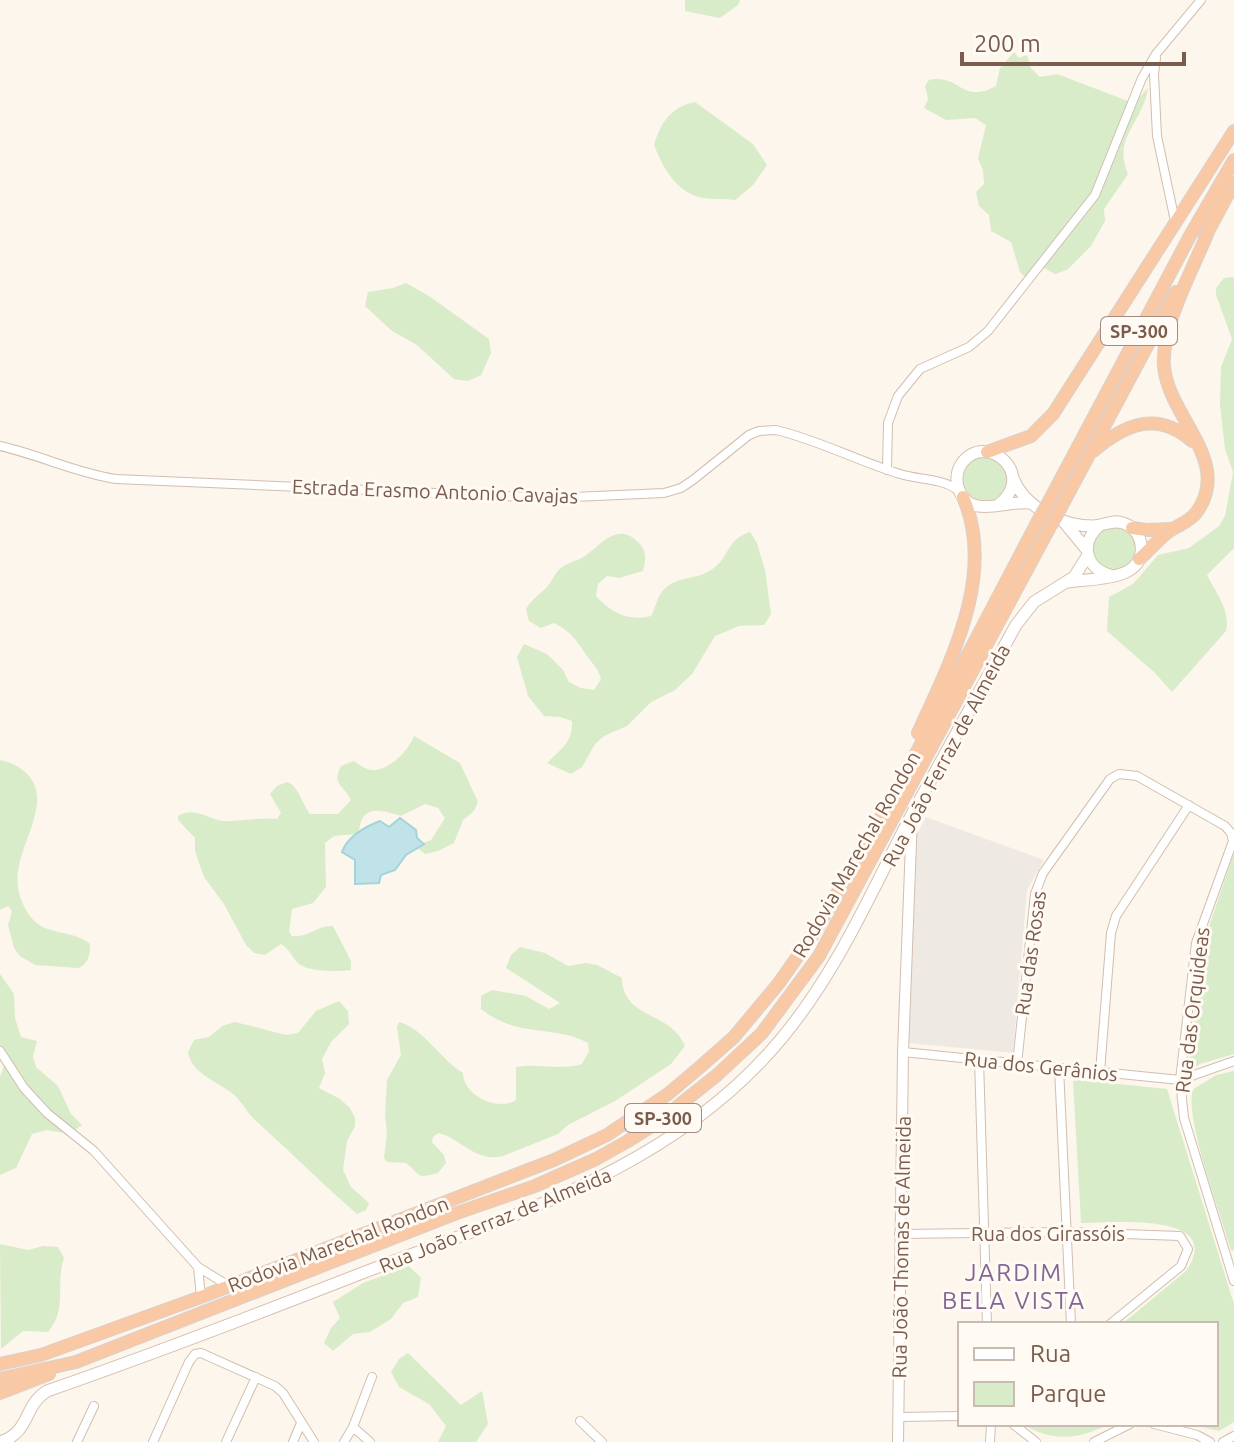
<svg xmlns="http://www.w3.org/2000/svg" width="1234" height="1442" viewBox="0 0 1234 1442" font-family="Ubuntu,sans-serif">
<rect width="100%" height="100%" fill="#fdf6ec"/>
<path fill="#efe9e4" d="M926,817L1044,860L1027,890L1013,1053L909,1043L917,834Z"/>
<path fill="#d8ecc9" d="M685,0H740L738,5L720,18L685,11Z
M1014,52L1019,58L1027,55L1031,68L1040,77L1057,74L1128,101L1137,100L1148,88C1143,123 1112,137 1128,174L1104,209L1105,221L1091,246L1067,270L1055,274L1044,268L1031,276H1024L1020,272L1011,242L991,231L989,215L979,206L976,192L984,184L983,171L978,158L986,125L975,118L946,120L924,108L928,99L925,86L929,80C959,73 962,105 996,86L1000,68Z
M695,102L753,144L767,165L753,185L735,200C725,198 714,200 704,198C677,194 663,168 654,145C661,122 671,107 695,102Z
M1234,277V548L1207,575C1216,593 1231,611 1226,631L1172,692L1155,673L1107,631L1109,597L1133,584L1158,555L1189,548L1219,526L1225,516L1233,472L1225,449L1220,405L1221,367L1232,339L1216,295V288L1224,278Z
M406,283L429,296L489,339L491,353L481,375L468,381L454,379L417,345L392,331L365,306L368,292L393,288Z
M962 479a23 23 0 1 1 46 0a23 23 0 1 1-46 0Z
M1092 548a22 22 0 1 1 44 0a22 22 0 1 1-44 0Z
M750,532L757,543L765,570L771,614L764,625L739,626L715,636L692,674L675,690L651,702L627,726L604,736L595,744L582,767L571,774L547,763C561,749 573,742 572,721L560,717L544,716L528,696L517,657L524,644L547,654L563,670L569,682L581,688L594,690L601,679C598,668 593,665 587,656C575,639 573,633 554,623L541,628L529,621L526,609C532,599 539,595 547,587C553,580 555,572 562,567C569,562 578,561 585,556C601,545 617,521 638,542C647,551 646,560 643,571L619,578L607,576L598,584L596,596C610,612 629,622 651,616C655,609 657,599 661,593C674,575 695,581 711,570C730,558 726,539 750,532Z
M414,736L460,763L478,802L474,811L463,820L454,843L438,851L425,854L417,848L418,845L431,840L445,818L438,808L425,804L401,816C380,809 360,804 359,834L334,836L325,843L326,887L313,903L292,909L289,932L292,936C308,938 317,925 333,926L351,961V970C338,972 309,972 299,964C292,958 290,949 281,944L265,955L254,953L246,945L224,904L204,877L195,851V838L178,820V816C195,806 207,819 223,821C241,822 258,817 277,819L281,813L270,794L277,786L287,782C299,786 302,804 310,814H338L351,800C344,785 331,785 341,766L354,761C360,765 366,770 372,770C389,771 409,750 414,736Z
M0,760C20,764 40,779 37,803C33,842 0,875 30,916C45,937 70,928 90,944C90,955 89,962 79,968L35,965L20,956L14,948L8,925L12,911L8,906L0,910Z
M1234,853V1054L1200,1064L1187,1073L1203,944Z
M520,947L545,953L568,966L585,963L597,965L622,978C623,1020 670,1010 685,1046L671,1064L615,1101L568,1125L558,1134L503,1156C475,1163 461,1138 438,1133L433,1137L432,1142L444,1155L446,1163L438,1173C414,1179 423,1176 406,1163L387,1162L384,1158L387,1132L385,1116L387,1080L401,1055L397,1027L399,1022C423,1028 441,1060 463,1073C463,1095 497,1112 516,1100V1067C539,1063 559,1071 582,1064L589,1051L588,1043C553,1024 519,1039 481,1009V996L492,990L526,996L549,1009L560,1003L506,968L511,955Z
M0,974L14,994L15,1018L21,1037L37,1041L33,1057L36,1067L58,1086L71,1114L82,1125L69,1134L47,1130L32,1134L16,1168L0,1175V1077L5,1063L0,1051Z
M339,1001L348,1011L349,1024L331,1042L322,1059L325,1073L319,1088L340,1099L350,1108L355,1118V1126L347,1141L343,1170L351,1187L369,1203L366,1210L357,1214C322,1184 290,1151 256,1121C247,1113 242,1101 232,1093C216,1081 191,1073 188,1052L194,1040L209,1037L222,1026L235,1022L286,1035L298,1033L316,1011Z
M1234,1071V1251L1231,1250L1228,1241C1217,1203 1187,1126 1192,1090L1216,1075Z
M1081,1080L1167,1089L1234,1304V1422L1219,1431L1190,1424H1216V1324H1122L1186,1271C1227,1211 1111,1223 1081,1223L1073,1081Z
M0,1244L28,1250L43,1246L58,1247L64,1258C55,1284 68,1309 48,1332L23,1331L1,1349Z
M409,1266L421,1278L418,1297L403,1303L391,1319L370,1332L353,1334L333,1351L324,1343L331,1328L340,1318L333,1302L363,1283Z
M408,1353L461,1405L482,1391L488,1424L476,1442H438L446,1426L429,1404L399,1387L391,1372L399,1359Z
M1022,1424H1110C1075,1440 1054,1442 1022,1424Z"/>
<path fill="#bfe3e8" stroke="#a5d3da" stroke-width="2" d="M400,818L416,830L417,838L424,844L406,855L395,870L381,875L379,883L355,884V860L342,852C347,837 366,826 380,821L389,827Z"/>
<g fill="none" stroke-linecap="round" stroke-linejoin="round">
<g stroke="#d1beb0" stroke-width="10">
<path id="minor" d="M1156,58L1154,74L1157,136L1175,221
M0,446C40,455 76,473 116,479L551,498L664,493L681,488L693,480L749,435L759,431L776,430C818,440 858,461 900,474C919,480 943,478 959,491
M887,470L888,423L898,396L920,369L969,347L988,331L1095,195L1142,78L1156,54L1201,0
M0,1051L24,1088L47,1113L94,1151L198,1267L229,1286
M903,1052L1180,1080L1234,1061
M979,1060L987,1324
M1017,1064L1035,894L1043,873L1110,779L1119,774L1137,776L1225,826L1231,833L1233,841L1196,943L1180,1080L1184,1118L1234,1281
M1059,1068L1071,1324
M1100,1072L1111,933L1116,916L1189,805
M899,1234L1068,1232L1180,1236L1188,1249L1181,1266L1110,1324
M198,1267L201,1297
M899,1417L960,1416
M580,1421L602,1442
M1013,1424L1036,1442
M1154,1424L1197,1435L1210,1442
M353,1427L370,1442
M77,1442L94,1406
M153,1442L189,1362L195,1354L201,1353L275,1386L283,1393L314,1442
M226,1442L256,1377
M293,1442L301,1423
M344,1442L353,1427L372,1377
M990,1442L991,1424
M1094,1442L1130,1424
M1223,1442L1234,1436"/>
</g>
<g stroke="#d1beb0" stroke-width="12">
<path id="tertiary" d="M898,1442L903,1052L912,817"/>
</g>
<g stroke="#d6c0b0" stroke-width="13">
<path id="secondary" d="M1013,478C1025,508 1062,526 1093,526C1104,526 1112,519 1123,523C1133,526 1140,535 1141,545C1146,582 1091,578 1068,582
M998,505C1038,476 987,430 962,463C957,470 956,479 958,487C968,521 1006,500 1029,503
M1064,522L1087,550
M1099,526C1080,543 1085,568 1110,575
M0,1442C31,1432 23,1406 47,1391C154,1354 260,1313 365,1272C516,1214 674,1168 781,1039C838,971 871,892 912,814C946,751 982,688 1016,625L1034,602L1074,577L1088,555"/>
</g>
<g stroke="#dad1cd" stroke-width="14">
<path id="trunk" d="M1205,237L1234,183
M987,452L1031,436L1053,414L1234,131
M1092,452C1125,424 1157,410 1192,441
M1047,505L1191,234L1234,160
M1059,511L1176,292
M1132,528L1147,530L1170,529
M1139,559C1150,550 1159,538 1171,530C1180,524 1189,522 1196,513C1234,462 1168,417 1164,366C1161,325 1193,270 1208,232
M918,733C950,662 997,575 963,497
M0,1364L41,1355L201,1297L554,1160L607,1135L668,1094L700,1067L734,1037L779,983L816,930L900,784L1039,519
M0,1379L76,1362L457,1213L535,1186L596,1159L628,1141L658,1122L717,1075L762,1033L819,956L1051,525
M0,1393L49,1374"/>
</g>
<use href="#minor" stroke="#fff" stroke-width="8"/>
<use href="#tertiary" stroke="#fff" stroke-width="10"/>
<use href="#secondary" stroke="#fff" stroke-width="11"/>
<use href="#trunk" stroke="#f9c8a4" stroke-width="12"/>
<g stroke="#dad1cd" stroke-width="14" stroke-linecap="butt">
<path id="trunk-bridge" d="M1039,519L1047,505
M1051,525L1059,511"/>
</g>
<use href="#trunk-bridge" stroke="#f9c8a4" stroke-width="12"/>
</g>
<g text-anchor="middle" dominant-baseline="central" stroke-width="6" stroke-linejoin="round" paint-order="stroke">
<g fill="#fffaf3" stroke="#a28b7f" stroke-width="2">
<rect x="1101" y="317" width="76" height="28" rx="6"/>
<rect x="625" y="1104" width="76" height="28" rx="6"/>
</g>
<g font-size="18" font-weight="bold" fill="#7a5c4d">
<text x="1139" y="331">SP-300</text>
<text x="663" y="1118">SP-300</text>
</g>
<g font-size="20" fill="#7a5c4d" stroke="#fffaf3">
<text transform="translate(435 491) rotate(2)">Estrada Erasmo Antonio Cavajas</text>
<text transform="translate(946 755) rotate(-62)">Rua João Ferraz de Almeida</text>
<text transform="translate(856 854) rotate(-60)">Rodovia Marechal Rondon</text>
<text transform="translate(1030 953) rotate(-82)">Rua das Rosas</text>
<text transform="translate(1192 1010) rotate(-83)">Rua das Orquideas</text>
<text transform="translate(1041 1066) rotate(6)">Rua dos Gerânios</text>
<text transform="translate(495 1220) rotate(-22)">Rua João Ferraz de Almeida</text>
<text x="1048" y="1233">Rua dos Girassóis</text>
<text transform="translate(338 1244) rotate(-21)">Rodovia Marechal Rondon</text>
<text transform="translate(901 1247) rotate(-89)">Rua João Thomas de Almeida</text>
</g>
<g font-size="24" letter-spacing="2" fill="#846695" stroke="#fffaf3">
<text x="1014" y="1272">JARDIM<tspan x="1014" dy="28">BELA VISTA</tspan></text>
</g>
</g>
<rect x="958" y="1322" width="260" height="104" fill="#fffaf3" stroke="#cabbb1" stroke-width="2"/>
<rect x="974" y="1348" width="40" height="12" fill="#ffffff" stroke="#cabbb1" stroke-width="2"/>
<text x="1030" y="1362" font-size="24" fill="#7a5c4d">Rua</text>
<rect x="974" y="1382" width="40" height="24" fill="#d8ecc9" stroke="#cabbb1" stroke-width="2"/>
<text x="1030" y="1402" font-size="24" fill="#7a5c4d">Parque</text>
<path d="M962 52v12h222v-12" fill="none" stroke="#7a5c4d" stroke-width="4"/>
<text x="974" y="52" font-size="24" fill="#7a5c4d" stroke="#fffaf3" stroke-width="6" paint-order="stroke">200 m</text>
</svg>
